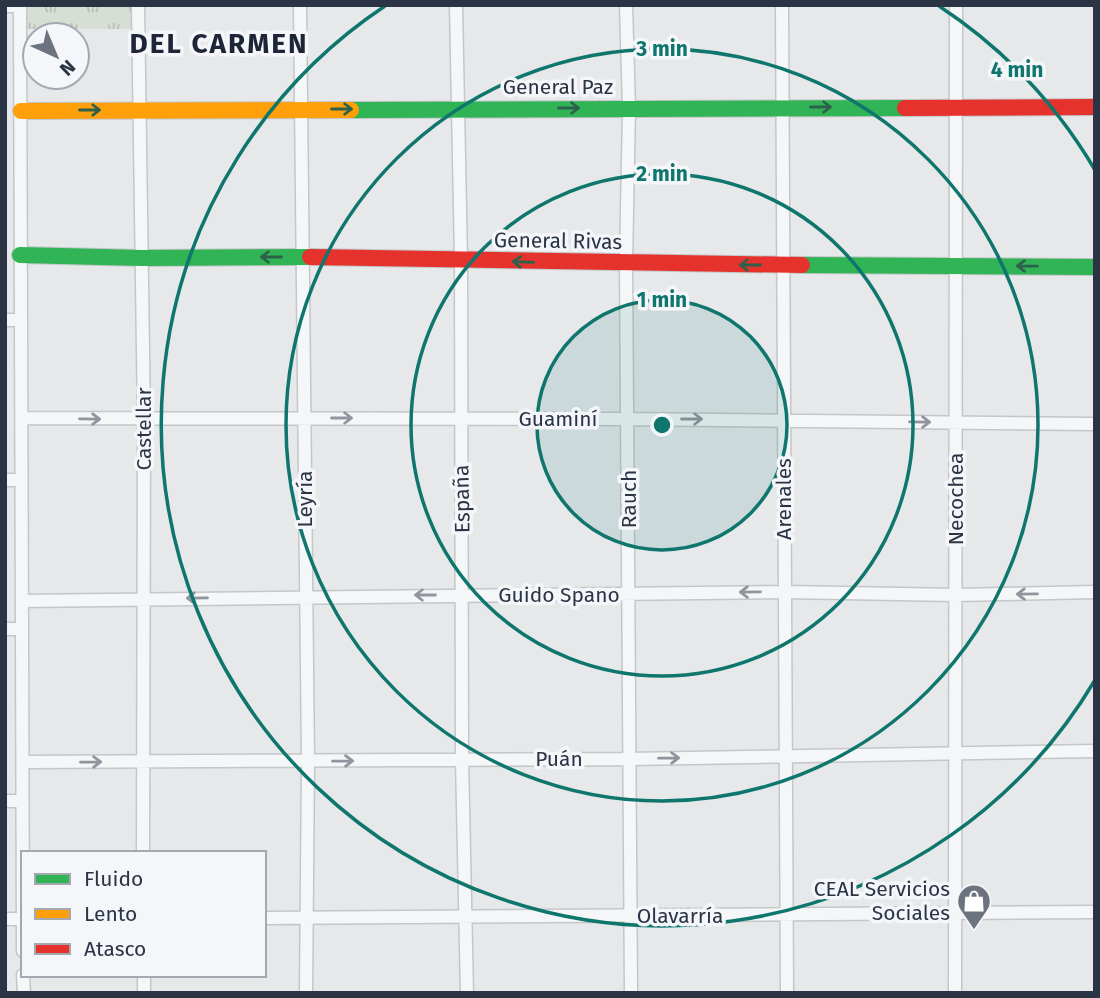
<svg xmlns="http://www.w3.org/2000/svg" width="1100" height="998" viewBox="0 0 1100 998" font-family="'Fira Sans',sans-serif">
<defs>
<pattern id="grass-tufts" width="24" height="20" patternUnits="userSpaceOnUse" patternTransform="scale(1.75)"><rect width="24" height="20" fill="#d6ded6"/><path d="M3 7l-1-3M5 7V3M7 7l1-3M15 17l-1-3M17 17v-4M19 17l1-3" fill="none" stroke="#b8bfb9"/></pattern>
</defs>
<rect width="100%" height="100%" fill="#e6e8ea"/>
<path fill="url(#grass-tufts)" d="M26,5H134V29H26Z"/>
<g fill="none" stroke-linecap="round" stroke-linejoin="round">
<g stroke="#c4c6c8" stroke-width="15">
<path id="street" d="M20,5L23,951
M138,5L144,420L143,853
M300,5L308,761L306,993
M456,5L461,260L462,759L467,993
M626,5L629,108L626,264L631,993
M782,5L787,993
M5,6H20
M5,320H20
M22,418L628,419L1095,424
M5,480H21
M23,601L785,592L956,595L1095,592
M5,629H22
M23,762L630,759L1095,751
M5,801H22
M264,918L1095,912
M5,919H23
M23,975L24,993
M144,975V993
M955,993L956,5"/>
</g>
<g stroke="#c4c6c8" stroke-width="18">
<path id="fast" d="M351,110L905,108
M20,255L142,258L310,257
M802,265L1095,267"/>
</g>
<g stroke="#c4c6c8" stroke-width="18">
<path id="slow" d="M21,111L351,110"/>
</g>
<g stroke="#c4c6c8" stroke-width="18">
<path id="jam" d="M905,108L1095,107
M310,257L802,265"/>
</g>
<use href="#street" stroke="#f5f6f7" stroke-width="12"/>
<use href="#fast" stroke="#30b455" stroke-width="16"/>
<use href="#slow" stroke="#ff9f0a" stroke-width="16"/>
<use href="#jam" stroke="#e5322d" stroke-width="16"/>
</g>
<defs><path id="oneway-shaft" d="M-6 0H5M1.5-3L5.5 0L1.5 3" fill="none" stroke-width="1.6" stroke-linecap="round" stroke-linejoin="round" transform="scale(1.75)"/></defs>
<g stroke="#2d614b">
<use href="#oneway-shaft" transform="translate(821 107)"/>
<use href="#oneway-shaft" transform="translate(569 108)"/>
<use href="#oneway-shaft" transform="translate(342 109)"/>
<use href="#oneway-shaft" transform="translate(90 110)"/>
<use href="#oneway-shaft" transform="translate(271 257) rotate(180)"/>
<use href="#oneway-shaft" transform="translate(523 262) rotate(-178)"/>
<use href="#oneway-shaft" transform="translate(750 265) rotate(-180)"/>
<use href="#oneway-shaft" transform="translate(1027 266) rotate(-179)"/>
</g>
<g stroke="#90959e">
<use href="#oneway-shaft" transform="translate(342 418)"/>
<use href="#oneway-shaft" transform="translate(90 419) rotate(1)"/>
<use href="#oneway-shaft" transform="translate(692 419)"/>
<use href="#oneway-shaft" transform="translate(920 422) rotate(1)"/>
<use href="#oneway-shaft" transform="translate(750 592) rotate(179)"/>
<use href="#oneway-shaft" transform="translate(1027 594) rotate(179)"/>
<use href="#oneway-shaft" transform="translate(425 595) rotate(180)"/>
<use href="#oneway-shaft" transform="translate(197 598) rotate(179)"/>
<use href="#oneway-shaft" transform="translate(669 758) rotate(-1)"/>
<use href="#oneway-shaft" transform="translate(343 761) rotate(-1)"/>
<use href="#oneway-shaft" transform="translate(91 762) rotate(-1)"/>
</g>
<circle cx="662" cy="425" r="125" fill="#0f766e" fill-opacity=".12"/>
<g fill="none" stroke="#0f766e" stroke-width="3.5">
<circle cx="662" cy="425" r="125"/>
<circle cx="662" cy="425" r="251"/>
<circle cx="662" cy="425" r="376"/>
<path d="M1095 680A502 502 0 1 1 385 6M939 6A502 502 0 0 1 1095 170"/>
</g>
<defs>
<g id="shop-pin" transform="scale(1.75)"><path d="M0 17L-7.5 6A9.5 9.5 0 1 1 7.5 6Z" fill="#6c737f" stroke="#f4f6f9"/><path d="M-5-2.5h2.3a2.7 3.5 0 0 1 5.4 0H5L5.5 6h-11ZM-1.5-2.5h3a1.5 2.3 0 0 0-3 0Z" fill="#fff"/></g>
</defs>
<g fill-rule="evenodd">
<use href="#shop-pin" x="974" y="901"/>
</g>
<g text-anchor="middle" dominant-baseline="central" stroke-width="7" stroke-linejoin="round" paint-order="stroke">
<g font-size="21" fill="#2b3445" stroke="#f4f6f9">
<text x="558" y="87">General Paz</text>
<text transform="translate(558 241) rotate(1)">General Rivas</text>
<text x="558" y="419">Guaminí</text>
<text transform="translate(144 429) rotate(-90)">Castellar</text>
<text transform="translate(305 499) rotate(-90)">Leyría</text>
<text transform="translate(462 499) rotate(-91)">España</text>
<text transform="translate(629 499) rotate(-90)">Rauch</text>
<text transform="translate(784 499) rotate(-90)">Arenales</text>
<text transform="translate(956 499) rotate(-90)">Necochea</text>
<text x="559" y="595">Guido Spano</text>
<text x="559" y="759">Puán</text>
<text x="680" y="916">Olavarría</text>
</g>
<g font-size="21" fill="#2b3445" stroke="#f4f6f9" text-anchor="end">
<text x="950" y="889">CEAL Servicios<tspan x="950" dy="24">Sociales</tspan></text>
</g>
<g font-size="28" font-weight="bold" letter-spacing="2" fill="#1d2536" stroke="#f4f6f9">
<text x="219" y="43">DEL CARMEN</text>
</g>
</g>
<circle cx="662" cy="425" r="10" fill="#0f766e" stroke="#f4f6f9" stroke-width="3.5"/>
<g font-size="21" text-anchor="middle" font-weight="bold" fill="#0f766e" stroke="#f4f6f9" stroke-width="7" stroke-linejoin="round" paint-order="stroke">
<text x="662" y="56">3 min</text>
<text x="1017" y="77">4 min</text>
<text x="662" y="181">2 min</text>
<text x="662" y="307">1 min</text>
</g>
<rect width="1100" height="998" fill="none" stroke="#2b3445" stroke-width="14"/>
<rect x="21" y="851" width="245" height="126" fill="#f4f6f9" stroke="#a4a8b1" stroke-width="2"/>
<rect x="35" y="874" width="35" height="10" fill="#30b455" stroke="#a4a8b1" stroke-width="2"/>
<text x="84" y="886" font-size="21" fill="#2b3445">Fluido</text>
<rect x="35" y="909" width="35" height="10" fill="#ff9f0a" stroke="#a4a8b1" stroke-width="2"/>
<text x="84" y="921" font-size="21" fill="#2b3445">Lento</text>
<rect x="35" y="944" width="35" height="10" fill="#e5322d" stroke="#a4a8b1" stroke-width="2"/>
<text x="84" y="956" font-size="21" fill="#2b3445">Atasco</text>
<g transform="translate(56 56) rotate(136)"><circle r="33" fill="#f4f6f9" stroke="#a4a8b1" stroke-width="2"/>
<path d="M0-5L12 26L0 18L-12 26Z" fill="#6c737f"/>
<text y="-10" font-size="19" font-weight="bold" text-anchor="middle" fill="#2b3445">N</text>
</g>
</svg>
